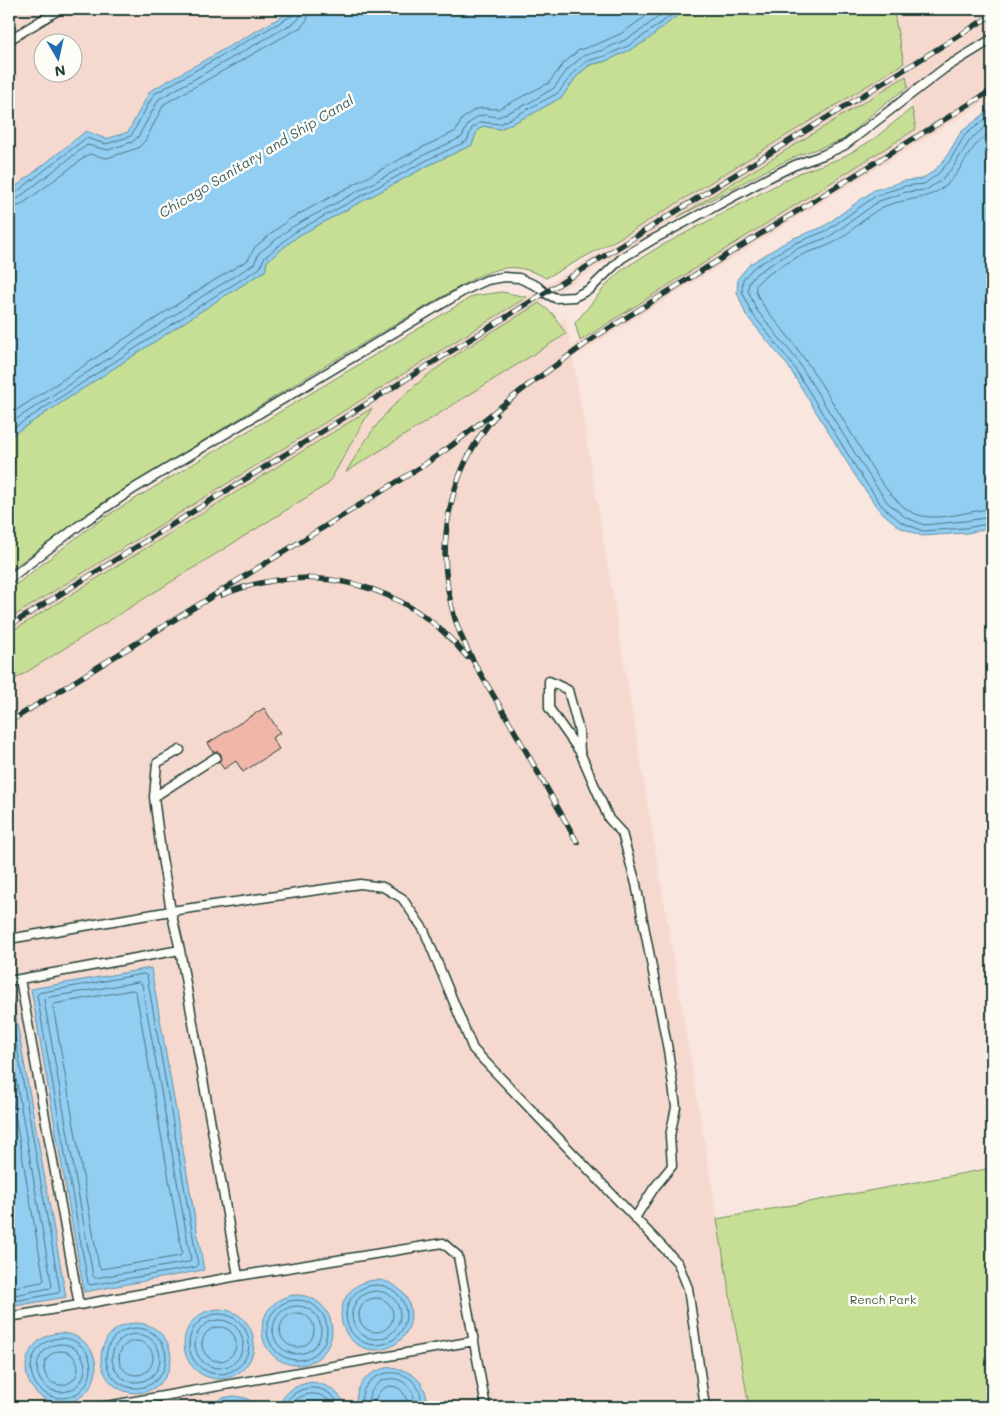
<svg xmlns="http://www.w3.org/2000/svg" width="1001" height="1416" viewBox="0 0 1001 1416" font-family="Mali,sans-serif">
<rect width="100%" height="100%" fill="#f9e7df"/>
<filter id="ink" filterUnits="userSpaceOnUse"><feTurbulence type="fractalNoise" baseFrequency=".02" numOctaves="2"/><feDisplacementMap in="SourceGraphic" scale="10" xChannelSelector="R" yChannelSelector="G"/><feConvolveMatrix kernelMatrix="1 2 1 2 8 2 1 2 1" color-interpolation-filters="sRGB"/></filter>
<g filter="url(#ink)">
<path fill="#f6d9ce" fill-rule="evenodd" d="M9,9H295L150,91L128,132L106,139L86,132L9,192ZM42,42H72V72H42Z
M893,9H992V98L793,220L573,358L749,1407H9V663L345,454L355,433L371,409L9,633V619L904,63ZM906,76L916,129L571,346L566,317L365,442L389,410L405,395L424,379L474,344Z"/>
<path fill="#c7df95" stroke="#738e64" d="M694,9H893L904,63L627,234L546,278C517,262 499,266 471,280L328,364L105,501L9,571V437L215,302L265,271L267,261L298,236L431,164L472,145L477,131L483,126L500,129L532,114L562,97L577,76L590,65L606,61L630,50L646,41L679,14Z
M906,76L908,87L884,104L843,140L799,155L769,169L678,217Z
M912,108L916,129L580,341L575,323L609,282L623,269L659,247L799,173L841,158L859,148L875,138Z
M502,292L527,297L9,619V590L86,530L113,512L473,296Z
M539,303L553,314L566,334L346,472C359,450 373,428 390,409C432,365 488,335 539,303Z
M372,408C356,433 343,459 328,484L9,683V633Z
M992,1168V1407H749L717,1219Z"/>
<path fill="#92cdf2" stroke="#6493a6" d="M295,9H694L679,14L646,41L630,50L606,61L589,65L577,76L562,97L532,114L500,129L483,126L477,131L472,145L431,164L298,236L267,261L265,271L215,302L9,437V192L86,131L106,139L128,132L150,91Z
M992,108V528L967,533L922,536L899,527L879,510L856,477L788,366L746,315L737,292L738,278L750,264L791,239L823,227L874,190L904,181L922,179L934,171L945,159L961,132Z
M151,968L204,1270L84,1292L31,989Z
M9,995H12L66,1297L9,1307Z
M341 1315a35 35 0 1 1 70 0a35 35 0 1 1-70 0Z
M262 1330a35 35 0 1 1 70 0a35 35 0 1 1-70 0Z
M184 1344a35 35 0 1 1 70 0a35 35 0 1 1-70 0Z
M101 1358a35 35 0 1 1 70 0a35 35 0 1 1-70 0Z
M26 1368a35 35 0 1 1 70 0a35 35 0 1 1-70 0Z
M391,1367C414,1371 428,1383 427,1407H356C355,1383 368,1371 391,1367Z
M312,1382C329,1385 339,1391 346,1407H278C285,1391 295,1385 312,1382Z
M234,1396L246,1398L259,1407H209L222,1398Z"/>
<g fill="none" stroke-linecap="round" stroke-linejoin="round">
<path stroke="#4d7780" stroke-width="1" d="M992,114L965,135L949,162L937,175L924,184L905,186L877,195L826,231L793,244L753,268L743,279L742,291L751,312L792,364L860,474L882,506L901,522L923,531L966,528L992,523
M992,121L970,140L954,166L940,181L926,190L906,192L879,201L829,237L796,249L757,273L749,282L748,290L756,309L797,360L866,471L887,502L905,517L924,525L965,521L992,517
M992,131C987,136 979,140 975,146C965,158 959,174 946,185C927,202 905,197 883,207C864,216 850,235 831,244C821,249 809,251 799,256C791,261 758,278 756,286C753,297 777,322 783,330C811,365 833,403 856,441C870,464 884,493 908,510C932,526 966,510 992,509
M9,195L14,194L86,138L106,144L131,136L154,94L293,15L296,9
M9,201L17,199L87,145L108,150L132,142L138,137L159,99L297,21L301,15L302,9
M9,209L21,205L89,154L107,158L138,148L145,141L164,104L301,27L307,20L310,9
M9,415L205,286L248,260L255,247L288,220L423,147L456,131L462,119L474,110L482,108L498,109L549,83L563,64L579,50L600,43L622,33L656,9
M9,424L209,292L254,264L259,253L292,227L426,154L462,137L468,124L477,117L484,115L498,117L527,104L554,88L568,69L583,56L603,50L625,40L640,31L668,9
M9,431L212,298L260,268L264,258L295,232L429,159L467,141L472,128L481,122L500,124L558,93L573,73L587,61L605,56L628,46L643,36L680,9
M144,974L147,976L198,1265L196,1267L90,1285L88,1283L37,995L39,993Z
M139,982L142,984L191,1260L189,1262L95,1278L93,1276L44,1000L46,998Z
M133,990L136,992L182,1253L180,1256L101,1269L99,1267L53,1006L55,1004Z
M9,1002L60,1291L58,1293L9,1302
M9,1038L52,1286L50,1288L9,1296
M9,1081L44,1280L42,1282L9,1288
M346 1315a30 30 0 1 1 60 0a30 30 0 1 1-60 0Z
M352 1315a24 24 0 1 1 48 0a24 24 0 1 1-48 0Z
M359 1315a17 17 0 1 1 34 0a17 17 0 1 1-34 0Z
M267 1330a30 30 0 1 1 60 0a30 30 0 1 1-60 0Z
M273 1330a24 24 0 1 1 48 0a24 24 0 1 1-48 0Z
M280 1330a17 17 0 1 1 34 0a17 17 0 1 1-34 0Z
M189 1344a30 30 0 1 1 60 0a30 30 0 1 1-60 0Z
M195 1344a24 24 0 1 1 48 0a24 24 0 1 1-48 0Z
M202 1344a17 17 0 1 1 34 0a17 17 0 1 1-34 0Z
M106 1358a30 30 0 1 1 60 0a30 30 0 1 1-60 0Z
M112 1358a24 24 0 1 1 48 0a24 24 0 1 1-48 0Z
M31 1368a30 30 0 1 1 60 0a30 30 0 1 1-60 0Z
M119 1358a17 17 0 1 1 34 0a17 17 0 1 1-34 0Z
M37 1368a24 24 0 1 1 48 0a24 24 0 1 1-48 0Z
M44 1368a17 17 0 1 1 34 0a17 17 0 1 1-34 0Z
M283,1407C295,1382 329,1381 340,1407
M290,1407C300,1390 324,1389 334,1407
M360,1407C361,1403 361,1399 362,1395C368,1370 405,1364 418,1388C421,1394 422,1400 422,1407
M367,1407C370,1369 413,1369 416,1407
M374,1407C376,1379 406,1379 408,1407"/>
</g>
<path fill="#f0b7a8" stroke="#1f3d34" d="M264,708L280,733L272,738L279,749L243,772L236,761L224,769L219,762L221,759V754L218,752H213L208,743Z"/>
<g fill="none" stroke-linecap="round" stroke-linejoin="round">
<g stroke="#1f3d34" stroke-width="11">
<path id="service" d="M9,40L60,9
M9,579L81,524L135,488L465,290L487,280L504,277L519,278L537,286L545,293L555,298L574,297L590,289L622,258L652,240L768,178L795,165L823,155L845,145L945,68L992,39
M580,752L549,708V681L568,690L579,731L580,752L609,819L622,833L636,884L668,1050L676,1107L670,1136L672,1166L654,1188L635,1218
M216,757L154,797L161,852L171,911L360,884L383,887L402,898L424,930L473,1049L678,1263L688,1288L705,1407
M154,797L157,763L180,750
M9,939L171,911L180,950
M9,981L20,979
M79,1305L238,1276
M9,1317L79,1305L20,979L180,950L238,1276L443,1243L458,1256L486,1407
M101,1407L474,1341"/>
</g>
<use href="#service" stroke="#fdfcf7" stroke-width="8"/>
<g stroke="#1f3d34" stroke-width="5.5">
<path id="rail" d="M496,415C447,472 433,551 456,622C468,658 491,690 510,723C532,762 555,802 577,842
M222,595C311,559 406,582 467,657
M9,626L992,15
M9,722L421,467L451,446L527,386L595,337L992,90"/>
</g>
<use href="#rail" stroke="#fdfcf7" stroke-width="4" stroke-dasharray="11" stroke-linecap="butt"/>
</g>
</g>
<g text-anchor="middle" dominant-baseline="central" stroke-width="5" stroke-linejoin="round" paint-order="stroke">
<g font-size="12" fill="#415d47" stroke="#fdfcf7">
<text x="883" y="1299">Rench Park</text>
</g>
<g font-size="14" font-style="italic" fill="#3c6164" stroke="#fdfcf7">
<text transform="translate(256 156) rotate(-31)">Chicago Sanitary and Ship Canal</text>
</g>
</g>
<rect width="1001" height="1416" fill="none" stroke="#fdfcf7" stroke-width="30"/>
<rect x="15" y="15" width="971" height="1386" fill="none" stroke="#1f3d34" stroke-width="2" filter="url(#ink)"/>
<g transform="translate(58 58) rotate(171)"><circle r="24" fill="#fdfcf7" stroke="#a4b0a9"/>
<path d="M0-4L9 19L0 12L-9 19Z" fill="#1f6fb2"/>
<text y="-8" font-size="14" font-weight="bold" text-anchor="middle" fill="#1f3d34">N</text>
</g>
</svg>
